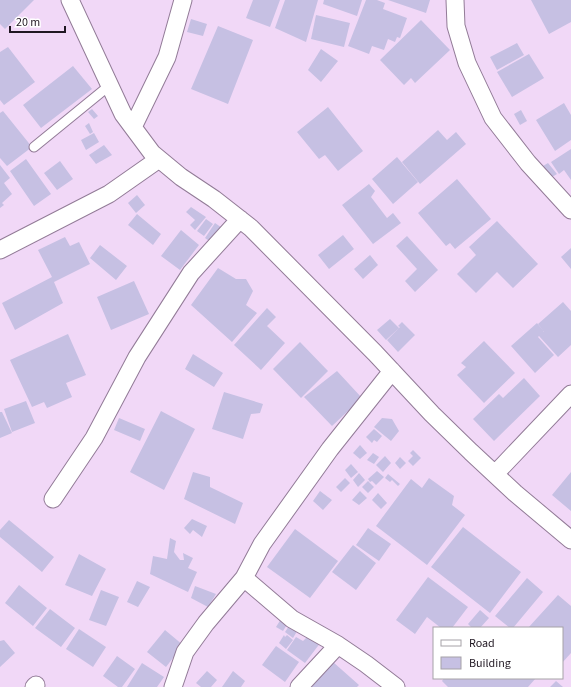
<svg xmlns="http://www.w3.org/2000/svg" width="571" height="687" viewBox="0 0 571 687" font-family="'Source Sans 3',sans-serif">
<rect width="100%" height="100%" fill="#f1d8f7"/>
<path fill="#c6c0e3" d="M0,0H34L5,29L0,24Z
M253,0H280L270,27L246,18Z
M285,0H318L306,42L275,28Z
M324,0H362L357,16L323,4Z
M366,0H377L385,3L383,9L407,18L400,38L397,37L395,42L388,39L384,50L372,46L369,54L348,46Z
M388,0H430L426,13Z
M531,0H571V22L549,34Z
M316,15L350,23L344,47L311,39Z
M191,19L207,24L203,36L187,32Z
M421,20L450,50L415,83L411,78L404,85L380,60Z
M218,26L253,40L228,104L191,89Z
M517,43L524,55L497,70L490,57Z
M8,47L35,82L4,105L0,100V52Z
M321,49L338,61L321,82L308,70Z
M529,54L544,78L512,97L497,72Z
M73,66L92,89L41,128L23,105Z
M564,103L571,115V140L555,151L536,120Z
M328,107L363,151L338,171L325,155L319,159L297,132Z
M92,109L98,116L94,119L88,112Z
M521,110L527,121L520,125L514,114Z
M3,111L32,147L7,166L0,158V113Z
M89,123L93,132L90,134L85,126Z
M438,130L447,140L456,132L466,144L420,184L402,162Z
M94,133L99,142L86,150L81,140Z
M104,145L112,155L96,164L89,155Z
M571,149V180L564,170L559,174L551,162Z
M397,157L418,182L393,204L372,179Z
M26,159L51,194L34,206L10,171Z
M60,161L73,179L57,190L44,173Z
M548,163L557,174L552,177L543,166Z
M0,165L10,178L4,183L12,194L2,203L4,205L0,208Z
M457,179L491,219L455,249L450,243L446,246L418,213Z
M369,184L375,191L371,197L387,218L393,213L401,223L373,244L342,205Z
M137,195L145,205L136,213L128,203Z
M191,207L206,217L195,230L190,225L195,220L186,212Z
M137,214L161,234L153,245L128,225Z
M206,219L213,224L204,236L197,231Z
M497,221L538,264L513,288L497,272L476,293L457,274L476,255L469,247Z
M215,223L225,230L215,245L205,238Z
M181,230L199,245L180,270L161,256Z
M343,235L354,249L329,269L318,255Z
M407,236L438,270L415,292L405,281L417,269L396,246Z
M65,237L70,246L79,242L90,264L54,282L63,303L15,330L2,303L52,277L38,250Z
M100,245L127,266L116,280L90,258Z
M571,248V269L561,257Z
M370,255L378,265L363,279L354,269Z
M218,268L236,279H246L253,291L246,305L257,313L232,342L191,305Z
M134,281L149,314L111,330L97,297Z
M563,302L571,311V345L558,357L539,336L538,337L554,355L535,373L511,346L537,323L544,332L538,324Z
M267,308L276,317L267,326L285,343L261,370L234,345Z
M390,319L399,328L386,340L377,330Z
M402,322L415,335L398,352L387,340L400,327L398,326Z
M68,334L86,375L66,383L72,397L47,408L44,402L32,407L10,360Z
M484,341L515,373L484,403L457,375L466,367L461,363Z
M300,342L328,371L301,398L273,369Z
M193,354L223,373L214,387L185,369Z
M337,371L362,398L332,426L304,397Z
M524,378L540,396L494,441L473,419L499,394L503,398Z
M224,392L263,404L260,413L251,414L243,439L212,429Z
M26,401L35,423L12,432L4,409Z
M161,411L195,429L164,490L130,472Z
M0,412H2L12,433L0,438Z
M119,418L145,429L140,441L114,430Z
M382,418L392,419L399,431L391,441L374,427Z
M374,429L382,436L377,442L374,440L372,443L366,437Z
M360,445L367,453L360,459L353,453Z
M413,450L421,458L413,466L408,461L413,456L410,453Z
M373,453L379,457L374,464L367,460Z
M385,456L391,463L383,472L376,465Z
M400,457L406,463L400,469L395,463Z
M351,464L358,472L351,478L345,470Z
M377,471L384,477L376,485L372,481L370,482L368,479Z
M193,472L210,477V487L243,503L235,524L184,499Z
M571,472V511L552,495Z
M359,473L365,480L358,487L353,480Z
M388,474L400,484L398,486L392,480L390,482L385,478Z
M345,478L350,483L341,492L336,487Z
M429,478L454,496L452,505L465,515L427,565L376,526L411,479L422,488Z
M368,481L374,487L368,493L362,487Z
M320,491L332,500L323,510L313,501Z
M360,491L367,498L359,505L352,500Z
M378,493L387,503L381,509L372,500Z
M192,519L207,526L202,537L193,530L190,534L184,528Z
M9,520L54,557L42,572L0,537V530Z
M463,527L521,572L490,613L431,567Z
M368,528L391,544L379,561L356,545Z
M295,529L338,561L310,598L267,567Z
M170,538L176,541L174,552L180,560H184L183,553L193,558L188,568L197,572L188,592L150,574L153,556L167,559Z
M353,545L376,563L356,590L332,572Z
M79,554L106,569L92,596L65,585Z
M428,577L468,607L452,628H441L427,617L415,634L396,620Z
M527,578L543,592L513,628H510L495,616Z
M137,581L150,587L138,607L127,602Z
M19,585L47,608L33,626L5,603Z
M195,586L216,594L208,607L191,598Z
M101,590L119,597L106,626L89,620Z
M558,595L571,606V653L562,663V628H528Z
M50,609L75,628L61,647L35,628Z
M480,610L489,618L480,628H472L468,624Z
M281,619L288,623L283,631L276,627Z
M291,623L299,628L293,638L285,632Z
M79,629L106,647L93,667L66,649Z
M165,630L183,645L166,667L147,652Z
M310,634L321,642L305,663L287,650L296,637L303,641Z
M284,635L285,637L287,635L293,640L286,649L279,643Z
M4,640L15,653L0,667V641Z
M276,646L299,662L285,682L262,665Z
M117,656L135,669L122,687H118L103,676Z
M333,662L359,685L357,687H311Z
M142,663L164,677L157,687H127Z
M207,671L217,680L211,687H201L196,683Z
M233,671L245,681L241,687H222Z
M444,678H536L528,687H448L442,681Z
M556,681L563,687H550Z"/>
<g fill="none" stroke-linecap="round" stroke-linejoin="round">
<g stroke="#927b97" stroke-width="11">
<path id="lane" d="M34,147L110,85"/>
</g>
<g stroke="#927b97" stroke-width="19">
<path id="street" d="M70,0L123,114L152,153L181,177L214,199L251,228L375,353L432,414L471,452L515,493L571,540
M455,0L456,26L467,63L493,118L528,163L571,210
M133,127L167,57L183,0
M0,250L109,194L159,159
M495,474L571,394
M53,499L94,438L137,357L191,273L240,219
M244,578L292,619L338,645L366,664L396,687
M34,687L36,685
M173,687L185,652L206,623L244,578L262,544L330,449L392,371
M299,687L338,645"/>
</g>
<use href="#lane" stroke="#fff" stroke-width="9"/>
<use href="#street" stroke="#fff" stroke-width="17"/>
</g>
<rect x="433" y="627" width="130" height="52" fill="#ffffff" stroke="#a6a2a7"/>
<rect x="441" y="640" width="20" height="6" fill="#ffffff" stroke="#a6a2a7"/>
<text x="469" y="647" font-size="12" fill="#201722">Road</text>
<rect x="441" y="657" width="20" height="12" fill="#c6c0e3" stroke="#a6a2a7"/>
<text x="469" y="667" font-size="12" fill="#201722">Building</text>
<path d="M10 26v6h55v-6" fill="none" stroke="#201722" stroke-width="2"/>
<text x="16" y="26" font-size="12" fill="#201722" stroke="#ffffff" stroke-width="3" paint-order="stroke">20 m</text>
</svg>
